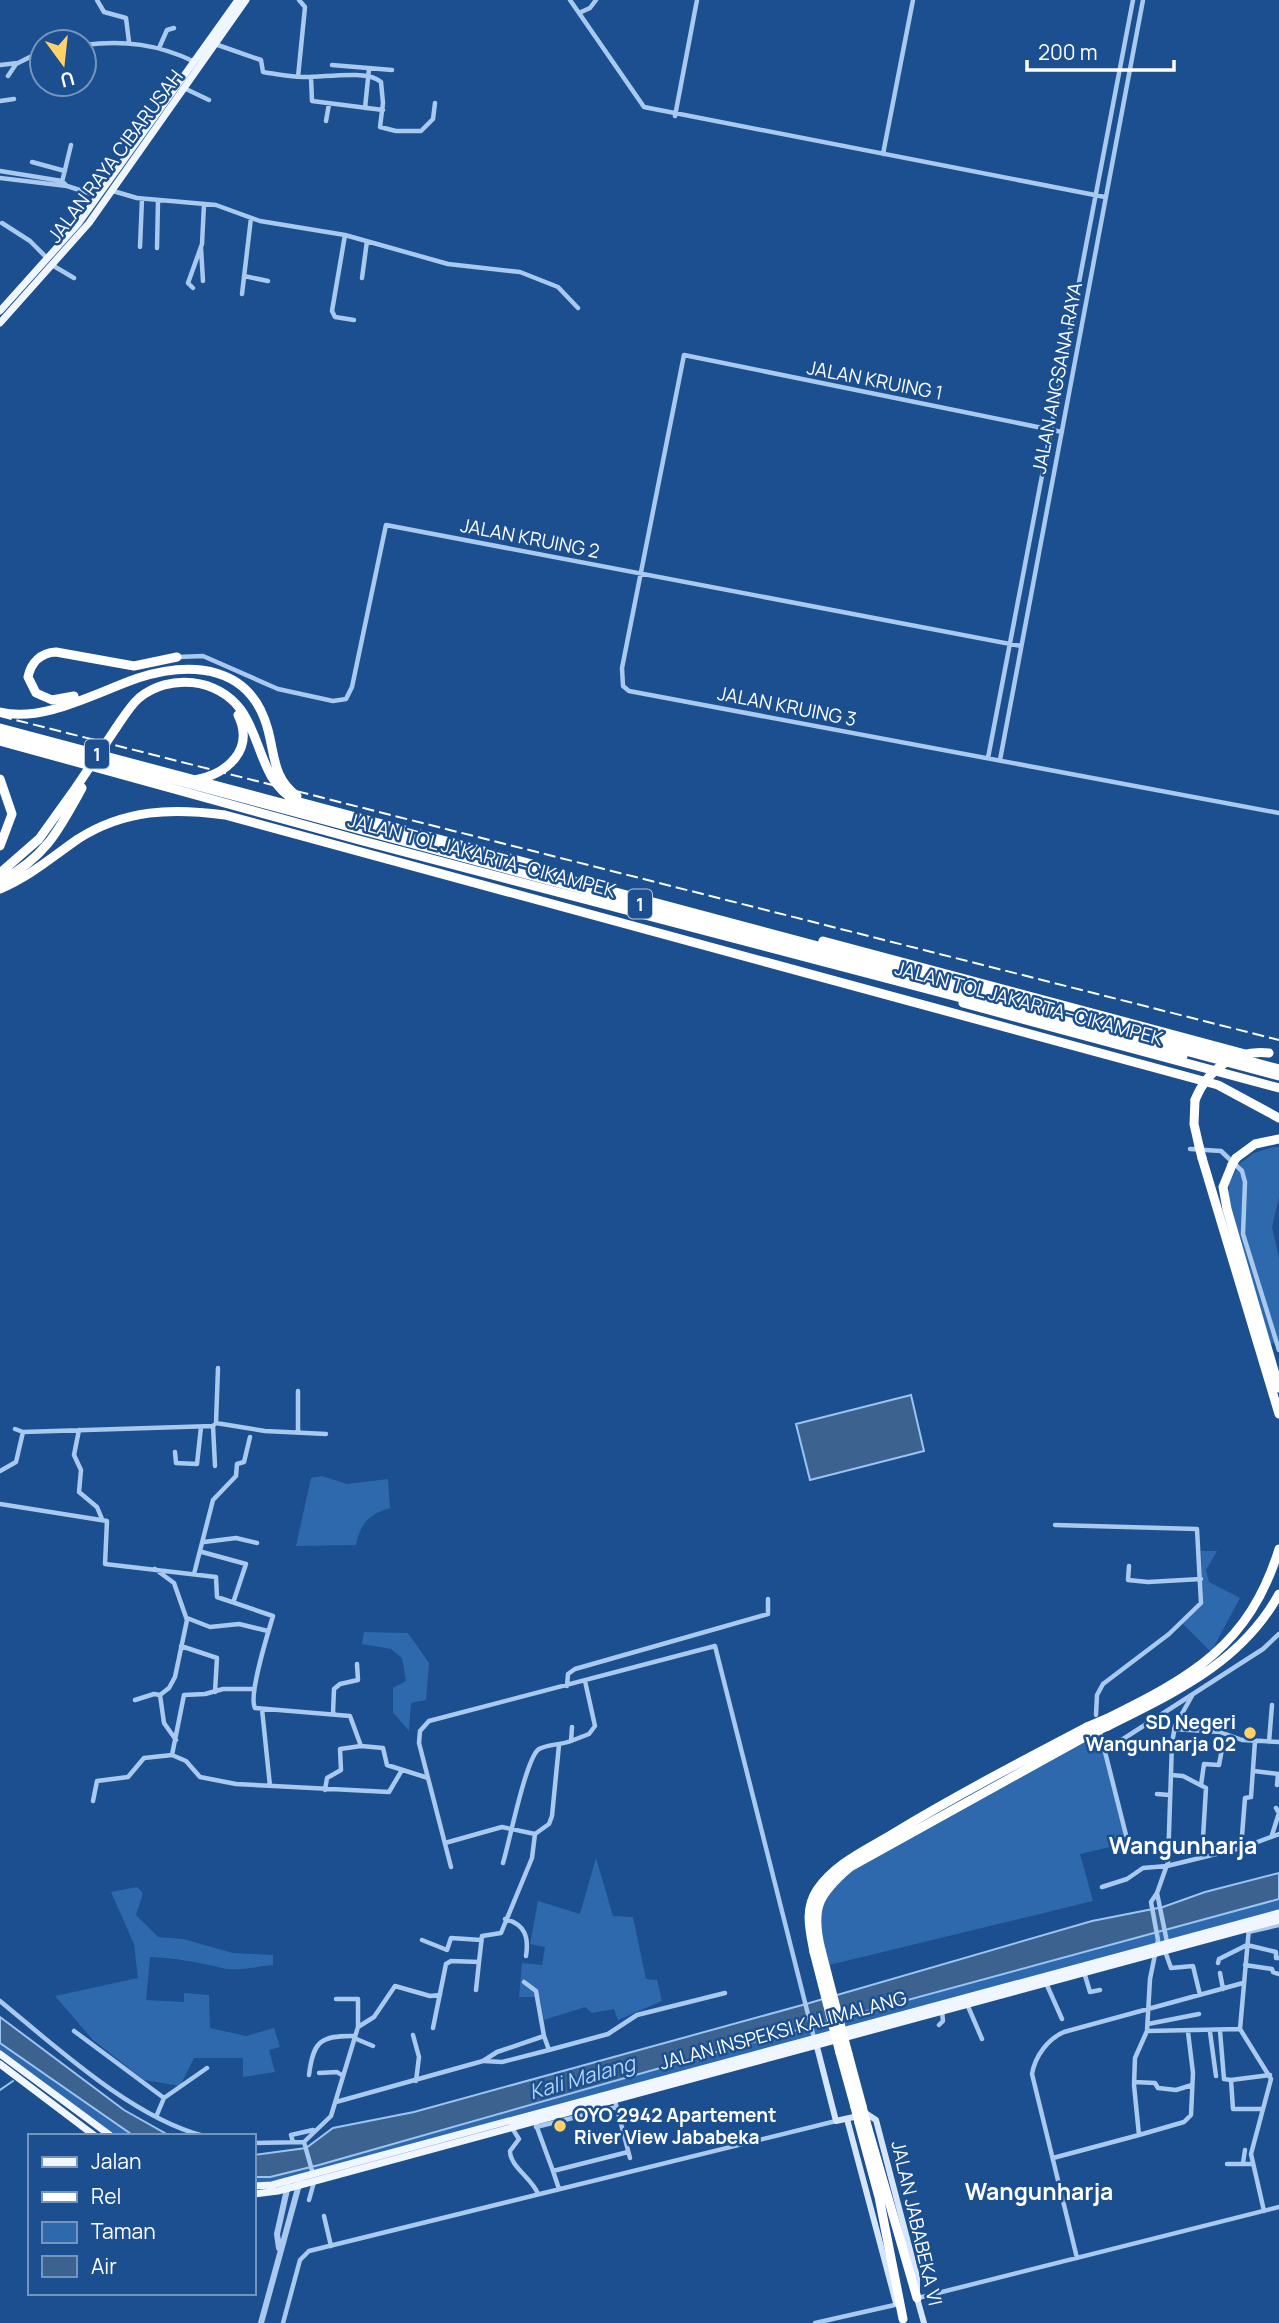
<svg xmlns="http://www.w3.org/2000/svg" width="1279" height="2323" viewBox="0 0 1279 2323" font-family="Manrope,sans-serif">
<rect width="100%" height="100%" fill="#1b4f8f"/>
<path fill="#2e69ad" d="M1274,1147H1279V1197L1272,1227L1279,1258V1342L1270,1344L1229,1209V1184L1239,1164L1254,1153Z
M322,1476L347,1484L388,1479L390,1508C369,1514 360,1524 356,1545L296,1546L311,1478Z
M1201,1551H1217L1206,1570L1209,1582L1240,1598L1211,1652L1182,1623L1203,1598Z
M364,1632L408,1633L429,1663L426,1700L411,1703L409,1731L393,1712V1688L406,1681L402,1658L391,1649L362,1644Z
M1100,1729L1127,1843L1080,1854L1093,1901L825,1966L815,1924L835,1880Z
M596,1858L613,1916L633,1917L646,1979L657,1980L662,2001L618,2020L614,2009L592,2013L585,2007L544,2020L540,1997H519L522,1963L542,1965L545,1947L530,1944L538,1901L580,1914Z
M137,1887L143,1893L136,1915L158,1937L183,1939L233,1953L273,1955V1965C258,1966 236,1972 222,1968C198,1962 175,1958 150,1957L146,2000L184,2002V1993L209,1995L210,2028L246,2036L274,2028L280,2047L269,2050L275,2072L243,2077V2058H194L180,2086L144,2080L93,2040L55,1996L138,1978L134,1944L111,1892Z
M1279,1899V1913L434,2142L254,2186V2177H270L319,2165L709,2054Z
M0,2043L134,2136H111L0,2054Z"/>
<path fill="#3c6290" stroke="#9cc4f0" stroke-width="2" d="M911,1395L924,1451L810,1480L796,1424Z
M1279,1873V1899L720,2051L319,2165L270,2177H254V2155L306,2148L333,2128L414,2112L806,2004L1092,1921L1163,1907L1205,1892Z
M0,2017L124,2110L170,2136H134L0,2043Z"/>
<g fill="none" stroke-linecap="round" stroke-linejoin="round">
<path stroke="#9cc4f0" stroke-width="2" d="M0,2090L13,2081"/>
<path stroke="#3c6290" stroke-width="9" d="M1010,1959L1104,1934
M841,2005L890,1991
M628,2064L729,2035
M363,2138L426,2120"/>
<path stroke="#a9c9ee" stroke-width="4.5" d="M97,0L104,12L126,18L129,42
M570,0L644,107L1105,197
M579,13L590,8L596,0
M215,44L261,60L263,72C276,74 289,77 303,77C322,78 367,69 381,82L383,103L380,127L396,131H421L433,119L435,103
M84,45C124,40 158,44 195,62
M159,48L167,30L174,28
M0,65L18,63
M332,65L392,70
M8,76L16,64L42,51
M298,77L305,7L299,0
M311,77L312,101L383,110
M186,89L209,100
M0,101L14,99
M365,108L369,69
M675,116L697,0
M326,121L329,104
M883,154L913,0
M32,162L65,171
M0,171L62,181L66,185
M0,178L67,186L98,196
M62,182L71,145
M113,191L137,198L216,205L260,221L345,235L448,264L520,272L558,287L578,308
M2,223L30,241L48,259
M345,235L332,311L335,317L354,320
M140,247L142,199
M157,248L158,201
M201,248L203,281
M52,265L74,278
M244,276L268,281
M362,278L367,241
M193,288L188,283L202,244L204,204
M242,294L251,218
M1062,432L684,355L622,668L623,686L629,691L1279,813
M178,657L203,656L278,689L333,701L346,699L352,687L386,525L1021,646
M988,758L1133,0
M1000,760L1143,0
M1190,1149L1221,1151L1242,1171L1245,1182L1243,1234L1279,1350
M216,1423L218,1368
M213,1426L215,1466
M15,1429L23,1432L213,1426L216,1423L265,1431L326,1434
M79,1430L74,1455L81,1470L79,1492L97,1507L102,1519
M298,1431V1391
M175,1452L176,1463L197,1464L201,1427
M0,1471L16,1462L23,1432
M0,1504L107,1521L105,1564L216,1577L217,1597L273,1616C268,1633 248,1696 255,1708L350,1716L361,1746L383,1748L387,1765L428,1778
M1055,1525L1197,1529L1201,1603L1169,1634L1103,1684L1097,1695L1096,1715
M204,1542L236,1538L257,1543
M202,1552L246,1564L234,1600
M1129,1566L1128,1580L1148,1582L1201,1579
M155,1569L174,1583L187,1620L175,1677L169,1688L160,1695
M194,1574L213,1500L236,1476L237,1464L244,1462L250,1437
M187,1618L210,1627L239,1624L268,1631
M181,1646L217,1658L215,1692
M567,1686L568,1674L575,1669L768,1614V1599
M135,1700L154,1694L160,1695L164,1723L176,1740
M262,1709L270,1786
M333,1713L334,1689L340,1684L358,1680L357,1664
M1174,1729L1220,1732L1242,1740L1279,1742
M1100,1732L1126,1835
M571,1741L589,1734L595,1726L585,1681
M1269,1742L1272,1705
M1106,1750L1263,1649L1279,1634
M172,1755L186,1761L200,1777L236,1784L389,1792L402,1770
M1254,1771L1279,1774
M1171,1775L1183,1776L1206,1788L1203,1838
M1201,1785L1204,1764L1219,1765L1222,1749
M1277,1785L1278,1774
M325,1790L327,1778L341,1770L340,1749L361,1746
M1157,1794L1169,1795
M93,1801L97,1781L128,1777L144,1758L172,1755L184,1695L205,1694L223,1689H254
M535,1834L549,1824L552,1816L559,1745
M1272,1835L1279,1813L1276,1808
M445,1843L502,1827L535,1834
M1241,1848L1245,1798L1251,1797L1255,1741
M503,1863C509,1844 526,1757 539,1749C548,1744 561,1745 571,1741L572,1727
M451,1867L419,1743L420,1731L429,1721L715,1646L814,2038
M1102,1887L1127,1879L1143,1868L1167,1866L1241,1848L1279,1834
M505,1919C525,1924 529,1937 526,1956
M1249,1928L1240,2029L1271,2079L1251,2154L1264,2211
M1248,1932L1279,1925
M422,1940L447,1950L451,1938L481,1940
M1167,1942L1157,1893L1168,1862L1172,1743L1175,1726L1193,1694
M1165,1951L1171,1968L1193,1966L1200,1995
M1218,1963L1219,1959L1247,1945L1276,1952V1958H1279
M1245,1965L1272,1969L1273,1972L1279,1974
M1084,1972L1090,1992L1100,1990
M1220,1973L1223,1989
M524,1982L536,1991L544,2036L549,2050L608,2034L637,2015L725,1993
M1046,1983L1062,2019
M476,1990L479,1962
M0,2001C56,2047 133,2118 204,2136
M967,2004L982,2039
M1148,2024L1199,2014
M939,2025L943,2021L942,2011
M358,2027L374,2017L395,1986L430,1996L440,1995
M433,2028L446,1964L451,1961L479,1962L482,1936L501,1933L532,1858L535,1834
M74,2031L164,2098L207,2068
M1147,2031L1240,2029
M1220,2031L1224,2079L1231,2080
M1210,2032L1216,2076
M413,2035L419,2057L416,2081
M354,2038L373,2046
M484,2061L502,2062L549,2050
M319,2073L337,2072L343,2076
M309,2075C313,2042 320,2035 355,2036
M1134,2082L1155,2083L1158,2088L1176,2090L1192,2085
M615,2101L630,2158
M336,2102L483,2061L497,2052L544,2036
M1262,2109H1233L1231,2080L1270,2075
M156,2117L164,2098
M535,2122L553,2171L628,2152
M536,2127L617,2107
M512,2128L519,2139L510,2151C510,2167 532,2178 538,2194
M1139,2135L1184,2122L1191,2115L1193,2073L1188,2032
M293,2142L291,2135L313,2130
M304,2142L313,2174
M254,2143L304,2142L331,2116L358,2027V1999H336
M1053,2158L1139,2135L1134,2085L1135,2058L1147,2031L1150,1979L1158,1940L1151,1902L1157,1893
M1243,2163L1245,2150
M1227,2164H1252
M553,2171L559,2189
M309,2200L314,2182
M324,2216L331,2246
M1077,2258L1032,2074C1035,2056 1048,2039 1064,2032L1243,1983
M918,2298L1279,2207
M283,2323L300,2260L309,2251L836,2121
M815,2323L899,2304"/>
<path stroke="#a9c9ee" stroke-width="6" d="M279,2248L277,2234L288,2185
M261,2323L300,2181"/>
<path stroke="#d6e6fa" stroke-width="6" d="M816,2043L836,2121L867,2114L876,2120L917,2277V2298L924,2323
M847,2119L896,2303"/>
<path stroke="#f0f6ff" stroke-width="7" d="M0,311L78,224L238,0
M0,323L89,223L246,0
M0,2054L111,2136
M0,2064L95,2136
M254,2186L272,2185L1279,1913
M254,2194L278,2191L1279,1920"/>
<path stroke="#fff" stroke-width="9" d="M74,696L52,700L36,693L28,677C31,662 41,653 56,652L134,666L177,657
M0,712C43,723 97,692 138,678C192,661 251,665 268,730C275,756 273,778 297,796
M0,728L1279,1069
M116,728C123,718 130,706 139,698C169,673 218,678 241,710C263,741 260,780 296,801L532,864
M0,779L12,814L0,846
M195,780C227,774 255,750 238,715
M0,873L39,839L77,786
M0,881C45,858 59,830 82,788
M0,889C29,877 52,857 78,839C125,809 172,808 225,815L1218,1085L1279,1118
M823,941L1249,1055
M963,1003L1279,1088
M1195,1100L1194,1124L1199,1146
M1202,1158L1279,1414
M1236,1158L1255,1144L1279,1139
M1232,1165L1223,1187L1227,1209L1279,1388
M1106,1719C1191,1677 1249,1646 1279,1549
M1108,1726C1175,1692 1241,1663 1279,1594
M821,1950C811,1909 817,1895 850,1867L1090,1734
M814,1952C810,1930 804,1910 817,1890C835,1863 868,1849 894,1833C957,1795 1022,1761 1087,1727
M840,2053L855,2107
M848,2054L862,2106
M866,2122L917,2298
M859,2123L879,2197L903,2319"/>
<path stroke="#fff" stroke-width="2" stroke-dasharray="12 5" stroke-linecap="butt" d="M0,716L1279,1040"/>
<path stroke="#fff" stroke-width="9" d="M0,733L1279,1076
M0,741L359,840L1183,1056
M77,786L116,728
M1195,1100C1207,1070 1235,1049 1269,1053
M1199,1146L1202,1158
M1232,1165L1236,1158
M1087,1727L1106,1719
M1090,1734L1108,1726
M821,1950L848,2054
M814,1952L840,2053
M862,2106L866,2122
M855,2107L859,2123"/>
</g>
<g fill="#ffd166" stroke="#1b4f8f" stroke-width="2.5">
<circle cx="1250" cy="1733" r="7"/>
<circle cx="560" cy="2126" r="7"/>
</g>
<g text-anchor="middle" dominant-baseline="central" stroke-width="5" stroke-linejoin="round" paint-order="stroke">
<g fill="#1b4f8f" stroke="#bbcadd" stroke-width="2">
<rect x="85" y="739.5" width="24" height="29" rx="5"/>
<rect x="628" y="889.5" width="24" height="29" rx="5"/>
</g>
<g font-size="18" font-weight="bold" fill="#fff">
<text x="97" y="754">1</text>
<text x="640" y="904">1</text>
</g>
<g font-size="19" fill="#fff" stroke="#1b4f8f">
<text transform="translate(115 156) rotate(-53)">JALAN RAYA CIBARUSAH</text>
<text transform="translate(1057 378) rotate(-79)">JALAN ANGSANA RAYA</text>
<text transform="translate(875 380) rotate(11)">JALAN KRUING 1</text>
<text transform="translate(530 538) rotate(11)">JALAN KRUING 2</text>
<text transform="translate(787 706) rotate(11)">JALAN KRUING 3</text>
<text transform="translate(482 855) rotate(15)">JALAN TOL JAKARTA–CIKAMPEK</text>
<text transform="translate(1029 1003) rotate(15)">JALAN TOL JAKARTA–CIKAMPEK</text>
<text transform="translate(783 2030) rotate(-15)">JALAN INSPEKSI KALIMALANG</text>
<text transform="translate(917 2223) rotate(77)">JALAN JABABEKA VI</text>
</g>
<g font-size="19" font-weight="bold" fill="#fff" stroke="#1b4f8f" text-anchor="end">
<text x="1236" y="1722">SD Negeri<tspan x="1236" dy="22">Wangunharja 02</tspan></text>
<text x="574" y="2115" text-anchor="start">OYO 2942 Apartement<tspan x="574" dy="22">River View Jababeka</tspan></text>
</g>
<g font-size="21" font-style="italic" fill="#b5d3f5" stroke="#1b4f8f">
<text transform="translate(582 2077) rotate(-16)">Kali Malang</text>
</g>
<g font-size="23" font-weight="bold" fill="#fff" stroke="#1b4f8f">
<text x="1183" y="1845">Wangunharja</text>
<text x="1039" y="2191">Wangunharja</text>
</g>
</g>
<rect x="28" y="2134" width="228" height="161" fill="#1b4f8f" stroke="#7695bc" stroke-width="2"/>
<rect x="42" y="2157" width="35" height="10" fill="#f0f6ff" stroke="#7695bc" stroke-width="2"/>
<text x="91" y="2169" font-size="21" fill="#ffffff">Jalan</text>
<rect x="42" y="2192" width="35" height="10" fill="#ffffff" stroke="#7695bc" stroke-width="2"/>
<text x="91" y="2204" font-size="21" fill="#ffffff">Rel</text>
<rect x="42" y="2222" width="35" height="21" fill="#2e69ad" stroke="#7695bc" stroke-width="2"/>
<text x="91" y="2239" font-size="21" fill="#ffffff">Taman</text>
<rect x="42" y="2256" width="35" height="21" fill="#3c6290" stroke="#7695bc" stroke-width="2"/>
<text x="91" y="2274" font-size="21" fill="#ffffff">Air</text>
<g transform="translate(63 63) rotate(165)"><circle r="33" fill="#1b4f8f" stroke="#7695bc" stroke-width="2"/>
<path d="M0-5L12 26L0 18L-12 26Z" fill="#ffd166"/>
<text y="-10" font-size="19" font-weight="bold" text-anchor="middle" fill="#ffffff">U</text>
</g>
<path d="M1027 60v10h147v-10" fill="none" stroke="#ffffff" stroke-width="3.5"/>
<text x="1038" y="60" font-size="21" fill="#ffffff" stroke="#1b4f8f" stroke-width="5" paint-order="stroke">200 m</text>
</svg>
